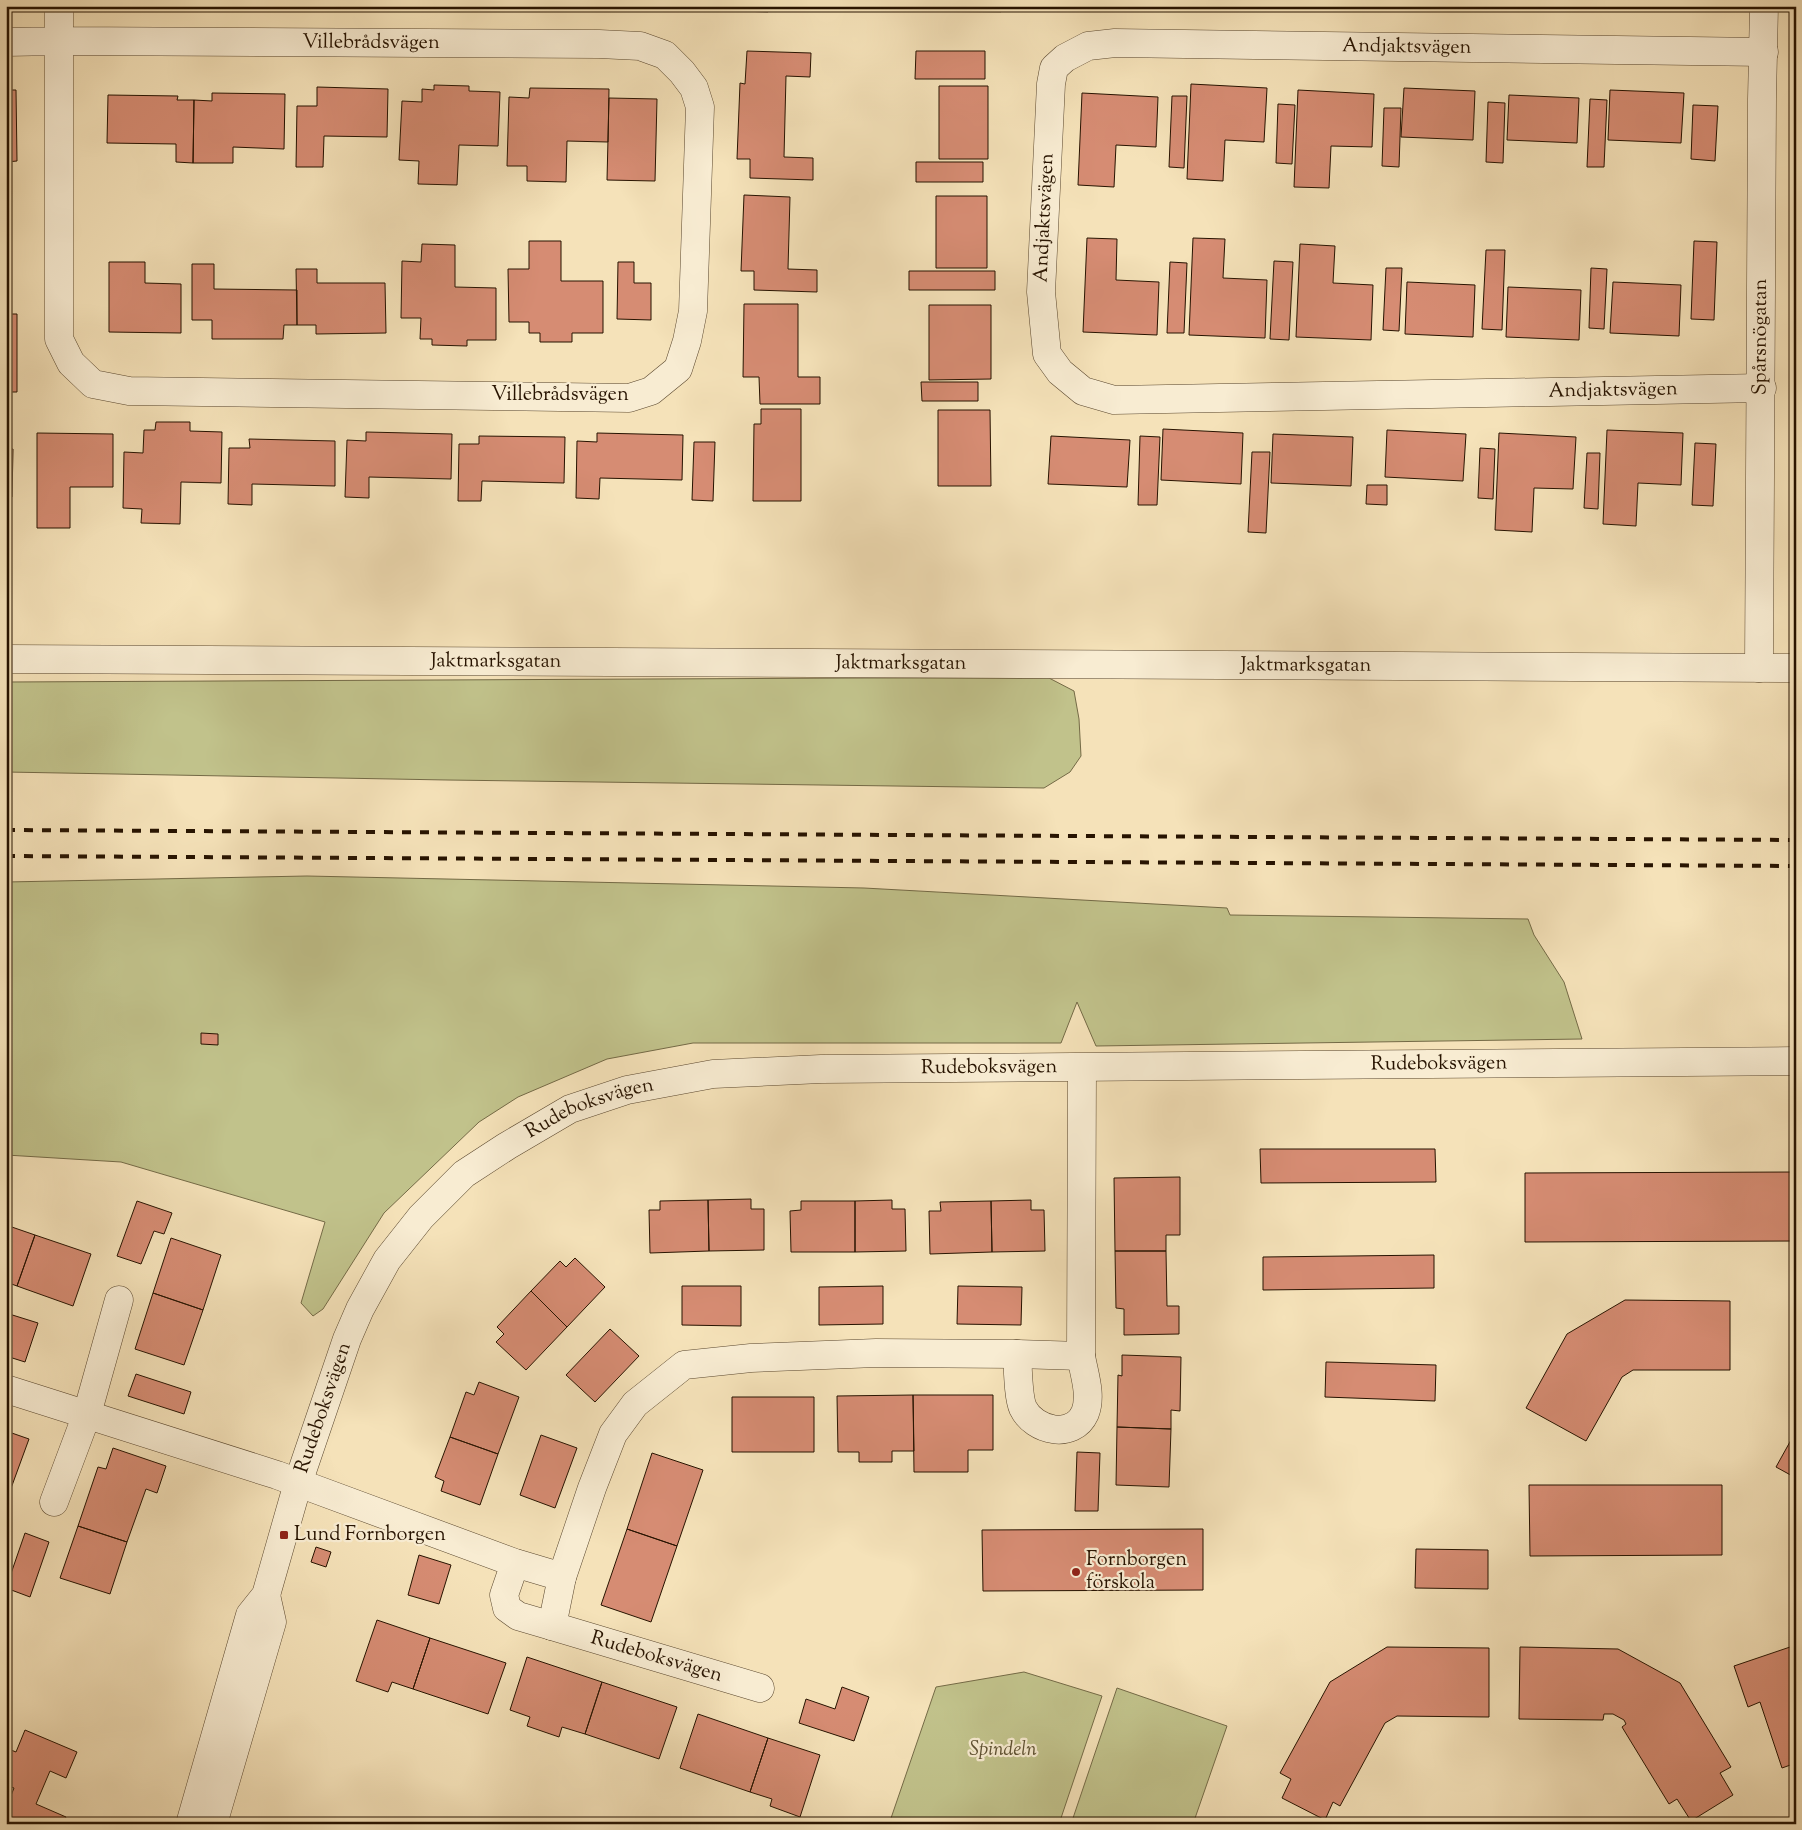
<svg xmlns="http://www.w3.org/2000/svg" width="1802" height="1830" viewBox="0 0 1802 1830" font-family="'Sorts Mill Goudy',serif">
<rect width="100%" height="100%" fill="#f5e2b9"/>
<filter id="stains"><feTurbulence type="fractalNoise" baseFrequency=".004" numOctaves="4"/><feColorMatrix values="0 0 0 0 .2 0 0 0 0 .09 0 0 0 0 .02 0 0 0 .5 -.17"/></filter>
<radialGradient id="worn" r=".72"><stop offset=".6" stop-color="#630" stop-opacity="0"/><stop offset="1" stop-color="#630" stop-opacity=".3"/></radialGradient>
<path fill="#c1c28b" stroke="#746a46" d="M718,6H1001V12L718,9Z
M864,678H1049L1074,691L1079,719L1081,756L1070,772L1044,788L447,780L6,772V682Z
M307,876L864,888L1227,908L1230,915L1528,919L1534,935L1564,982L1582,1039L1096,1046L1077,1002L1061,1043H693L607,1059L518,1097L479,1122L384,1213L323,1309L313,1316L301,1303L325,1222L121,1162L6,1155V882Z
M1024,1672L1102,1696L1059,1824H889L936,1687Z
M1117,1688L1227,1726L1193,1824H1071Z"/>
<path fill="#d68c73" stroke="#271300" d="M741,6H768V12L741,11Z
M1509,6H1572V9Z
M747,51L811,53L810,77L786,76L784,157L813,158V180L750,178V159H737L740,83L745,84Z
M916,51H985V79H915Z
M1191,84L1267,88L1264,142L1225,140L1223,181L1187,179Z
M434,85L469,86V91L500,92L498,146L459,145L457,185L418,184L419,161L399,160L402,101L422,102V89L434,90Z
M939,86H988V159H939Z
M317,87L388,89L387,137L324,136L323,167H296L297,106H317Z
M530,88L609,89L608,142L567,141L566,182L527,181V166H507L509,97L529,98Z
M1404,88L1475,91L1473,140L1401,137Z
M6,90H16L17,161L6,162Z
M1298,90L1374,94L1372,147L1331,146L1329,188L1294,187Z
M1610,90L1684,93L1681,143L1608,140Z
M212,93L285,94L284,149L233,147V163H193L194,100L212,101Z
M1082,93L1158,97L1156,147L1116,145L1114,187L1078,185Z
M108,95L178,96L177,100H194L193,163L176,162V144L107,143Z
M1509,95L1579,98L1577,143L1507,140Z
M1172,96H1187L1184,168L1169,167Z
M609,98L657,99L655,181L607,180Z
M1590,99L1607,100L1604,167H1587Z
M1488,102L1505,103L1503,163L1486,162Z
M1278,104L1295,105L1292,164L1276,163Z
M1693,105L1718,106L1715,161L1691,159Z
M1384,108H1401L1399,167L1382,166Z
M916,162H983V182H916Z
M744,195L790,197L788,269L817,270V292L754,290V271H741Z
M936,196H987V268H936Z
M6,209H10V287H6Z
M1087,238L1117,239L1116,280L1159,282L1157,335L1083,332Z
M1193,238L1225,239L1223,278L1267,280L1265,338L1189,335Z
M529,241H561V281H603V333H572V342H540V333H529V322H509L508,269H529Z
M1694,241L1717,242L1714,320L1691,319Z
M422,244L455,245V287L496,288V340H467V346L432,345V339H420L421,318H401L402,261L421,262Z
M1300,244L1335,246L1333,283L1373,285L1371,340L1296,337Z
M1486,250H1505L1502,330L1482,329Z
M1274,261L1293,262L1289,340L1270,339Z
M109,262H145V283L181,284V333L109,332Z
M618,262H634V283H651V320L617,319Z
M1170,262L1187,263L1184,333H1167Z
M192,264H214V289L297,290V325H284L283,339H212V320H192Z
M1386,268H1402L1399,331L1383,330Z
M1591,268L1607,269L1604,329L1589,328Z
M296,269H317V283H385L386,333L316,334V325H297Z
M909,271H995V290H909Z
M1407,282L1475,285L1473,337L1405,334Z
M1613,282L1681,285L1679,336L1610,333Z
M1508,287L1581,290L1579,340L1506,337Z
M744,304H798V377H820V404H760L759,377H743Z
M929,305H991V379L929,380Z
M6,314H17V392H6Z
M921,382H978V401H922Z
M761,409H801V501H753L754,424H761Z
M938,410H990L991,486H938Z
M156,422H190V431L222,432L221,483L181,482L180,524L141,523L142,509L123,508L124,452L143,453L144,430H155Z
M1163,429L1243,433L1241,484L1161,480Z
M1387,430L1466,434L1463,481L1385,477Z
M1607,430L1683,433L1681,485L1638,483L1636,526L1603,524Z
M366,432L452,434L451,479L369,477V498L345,497L347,440L366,441Z
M37,433L113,434V487H70V528H37Z
M597,433L683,435L682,480L600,478L599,499L576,498L577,441L597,442Z
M1499,433L1576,437L1573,489L1534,488L1532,532L1495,530Z
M1273,434L1353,437L1351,486L1271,483Z
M479,436L565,437L564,483L482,481L481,501H458L459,444H479Z
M1051,436L1130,440L1127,487L1048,484Z
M1140,436L1160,437L1157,505H1138Z
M249,439L335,441V486L252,484V505L228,504L229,448H250Z
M694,442H715L713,501L692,500Z
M1695,443L1716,444L1713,506L1692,505Z
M1480,448L1495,449L1493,499L1478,498Z
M6,449H13L12,497H6Z
M1252,452H1270L1266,533L1248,532Z
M1587,453H1600L1598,509L1584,508Z
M1367,485H1387V505L1366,504Z
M201,1033L218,1034V1045L201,1044Z
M1260,1149H1435L1436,1182L1261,1183Z
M1796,1172V1241L1525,1242V1173Z
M1180,1177V1235H1166V1251H1115L1114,1178Z
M751,1199V1209H764V1250L709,1251L708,1200Z
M708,1200L709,1251L650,1253L649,1210H660V1201Z
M892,1200V1209H905L906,1251L855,1252V1201Z
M1031,1200V1210H1044L1045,1251L992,1252L991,1201Z
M137,1201L172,1213L164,1234L154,1231L141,1264L117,1256Z
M801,1201H855V1252H791L790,1211L801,1210Z
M991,1201L992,1252L930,1254L929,1211H941L940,1202Z
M6,1225L35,1235L17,1286L6,1282Z
M35,1235L91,1254L73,1306L17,1286Z
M171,1238L221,1255L203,1310L153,1293Z
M1115,1251H1166L1167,1306H1179V1334L1124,1335V1309L1116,1308Z
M1434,1255V1288L1263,1290V1257Z
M575,1258L605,1287L567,1327L531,1291L560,1261L566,1267Z
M682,1286H741V1326L682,1325Z
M883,1286V1324L819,1325V1287Z
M958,1286L1022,1287L1021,1325L957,1324Z
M531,1291L567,1327L526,1370L496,1342L504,1334L497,1327Z
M153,1293L203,1310L184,1365L135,1349Z
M1625,1300L1730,1301V1370H1633L1622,1377L1586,1441L1526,1408L1567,1334Z
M6,1313L38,1323L25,1362L6,1356Z
M610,1329L639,1356L595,1402L566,1375Z
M1122,1355L1181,1357L1180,1411L1171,1410V1429L1117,1427L1118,1375L1122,1376Z
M1326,1362L1436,1365L1435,1401L1325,1397Z
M136,1374L191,1392L184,1414L128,1396Z
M479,1382L519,1397L498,1454L450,1437L466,1392L474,1395Z
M913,1395L914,1451H892V1462H859V1452H838L837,1396Z
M913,1395H993V1450H968V1472H914Z
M732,1397H814V1452H732Z
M1117,1427L1171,1429L1169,1487L1116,1485Z
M6,1431L29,1439L10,1491L6,1489Z
M1796,1431V1478L1776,1467Z
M541,1435L577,1448L555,1508L520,1495Z
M450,1437L498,1454L480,1505L441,1491L444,1481L435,1477Z
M113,1448L166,1466L157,1493L146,1489L127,1542L78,1526L98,1467L106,1469Z
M1077,1452L1100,1453L1098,1511H1075Z
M652,1453L703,1470L677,1546L627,1529Z
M1529,1485H1722V1555L1530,1556Z
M78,1526L127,1542L110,1594L60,1578Z
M627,1529L677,1546L651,1622L601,1605Z
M1203,1529V1590L983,1591L982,1530Z
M25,1533L49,1542L30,1597L6,1588Z
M316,1547L331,1552L326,1567L311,1562Z
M1416,1549L1488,1550V1589L1415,1588Z
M419,1555L451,1565L439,1604L408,1595Z
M377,1620L430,1638L413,1689L392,1682L388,1692L356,1681Z
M430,1638L506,1663L488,1714L413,1689Z
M1796,1645V1763L1782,1768L1760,1702L1748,1707L1734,1666Z
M1387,1647L1489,1648V1717L1397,1716L1385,1723L1340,1806L1333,1802L1325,1820L1282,1798L1291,1779L1280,1773L1330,1682Z
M1520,1647L1618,1649L1680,1683L1731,1767L1720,1773L1733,1795L1691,1821L1677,1799L1669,1804L1622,1727L1626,1724L1624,1720L1613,1714H1604L1603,1720L1519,1719Z
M527,1657L602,1682L585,1734L562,1727L559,1737L527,1726L530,1717L510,1710Z
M602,1682L677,1707L659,1759L585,1734Z
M842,1687L869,1697L854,1741L799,1723L806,1699L835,1709Z
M698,1714L768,1738L750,1792L680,1768Z
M25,1730L77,1752L66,1778L50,1771L36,1804L66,1817L63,1824H23L6,1817V1808L14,1788L6,1785V1748L16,1752Z
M768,1738L820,1755L800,1817L770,1806L772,1799L750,1792Z"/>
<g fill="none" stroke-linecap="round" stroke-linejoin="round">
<g stroke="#5a472e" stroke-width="29">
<g id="minor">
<path id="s1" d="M6,42L59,41L599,44L640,46L665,55L682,72L694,88L700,107L693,311L687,341L678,369L651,391L629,398L129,391L93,384L71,363L59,339V6"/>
<path id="s2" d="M1762,388L1114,400L1083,391L1060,372L1047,354L1041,292L1051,84L1054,68L1065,58L1088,46L1115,43L1764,52"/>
<path id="s3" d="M6,659L1796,668"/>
<path id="s4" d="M1759,668L1762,99L1764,6"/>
<path d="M1017,1354C1018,1367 1018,1397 1023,1408C1034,1431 1073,1440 1085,1413C1092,1395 1084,1374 1081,1356"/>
<path d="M6,1389L277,1475L515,1563L562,1577L552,1626L518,1616L507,1608L504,1595L515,1563"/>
<path d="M54,1502L87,1414L119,1300"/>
<path d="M562,1577L592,1488L613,1434L635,1404L684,1365L751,1358L876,1353L1017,1354L1081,1356L1082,1068"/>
<path id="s5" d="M552,1626L760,1688"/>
</g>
</g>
<g stroke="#5a472e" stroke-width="29">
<g id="tertiary">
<path id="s6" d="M190,1824L250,1615L266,1595L298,1483L347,1339L360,1309L387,1260L421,1217L464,1174L507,1146L570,1109L627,1090L713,1074L821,1069L1796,1061"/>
<path d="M213,1824L272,1622L266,1595"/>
</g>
</g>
<use href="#minor" stroke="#f8ecd2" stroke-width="28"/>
<use href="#tertiary" stroke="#f8ecd2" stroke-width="28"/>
<path stroke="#271300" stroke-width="4" stroke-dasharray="9 9" stroke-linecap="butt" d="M6,830L1796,840
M6,856L1796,866"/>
</g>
<g fill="#8f2418" stroke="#f8ecd2" stroke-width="2">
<rect x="279" y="1530" width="10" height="10" rx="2.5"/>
<circle cx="1076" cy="1572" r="5"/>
</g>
<g text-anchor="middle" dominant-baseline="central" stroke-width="4.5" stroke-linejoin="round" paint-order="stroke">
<g font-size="20" fill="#271300" stroke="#f8ecd2">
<text stroke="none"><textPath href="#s1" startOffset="365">Villebrådsvägen</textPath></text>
<text stroke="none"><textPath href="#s2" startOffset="1379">Andjaktsvägen</textPath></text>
<text stroke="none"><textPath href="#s2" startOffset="869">Andjaktsvägen</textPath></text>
<text stroke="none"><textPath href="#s4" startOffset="331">Spårsnögatan</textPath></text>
<text transform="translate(1613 391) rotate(-1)">Andjaktsvägen</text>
<text x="560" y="395">Villebrådsvägen</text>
<text stroke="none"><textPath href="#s3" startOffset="490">Jaktmarksgatan</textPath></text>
<text stroke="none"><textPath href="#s3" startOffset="895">Jaktmarksgatan</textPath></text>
<text stroke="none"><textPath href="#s3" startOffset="1300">Jaktmarksgatan</textPath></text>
<text stroke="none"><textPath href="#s6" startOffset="1714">Rudeboksvägen</textPath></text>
<text stroke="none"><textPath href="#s6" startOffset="1264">Rudeboksvägen</textPath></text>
<text stroke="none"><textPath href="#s6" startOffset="859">Rudeboksvägen</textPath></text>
<text stroke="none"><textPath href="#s6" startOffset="439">Rudeboksvägen</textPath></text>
<text stroke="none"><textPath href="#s5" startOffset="109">Rudeboksvägen</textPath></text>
</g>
<g font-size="20" fill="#271300" stroke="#f8ecd2" text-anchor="start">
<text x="294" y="1535">Lund Fornborgen</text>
<text x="1086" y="1560">Fornborgen<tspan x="1086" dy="23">förskola</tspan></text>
</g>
<g font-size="20" font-style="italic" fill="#5d5031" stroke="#f8ecd2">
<text x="1003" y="1750">Spindeln</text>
</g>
</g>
<rect width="1802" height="1830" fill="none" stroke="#f5e2b9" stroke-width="25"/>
<rect x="8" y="8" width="1787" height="1815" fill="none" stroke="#271300" stroke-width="2.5"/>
<rect x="12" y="12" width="1777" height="1805" fill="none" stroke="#271300"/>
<rect width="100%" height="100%" filter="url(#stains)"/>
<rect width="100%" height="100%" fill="url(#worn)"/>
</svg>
